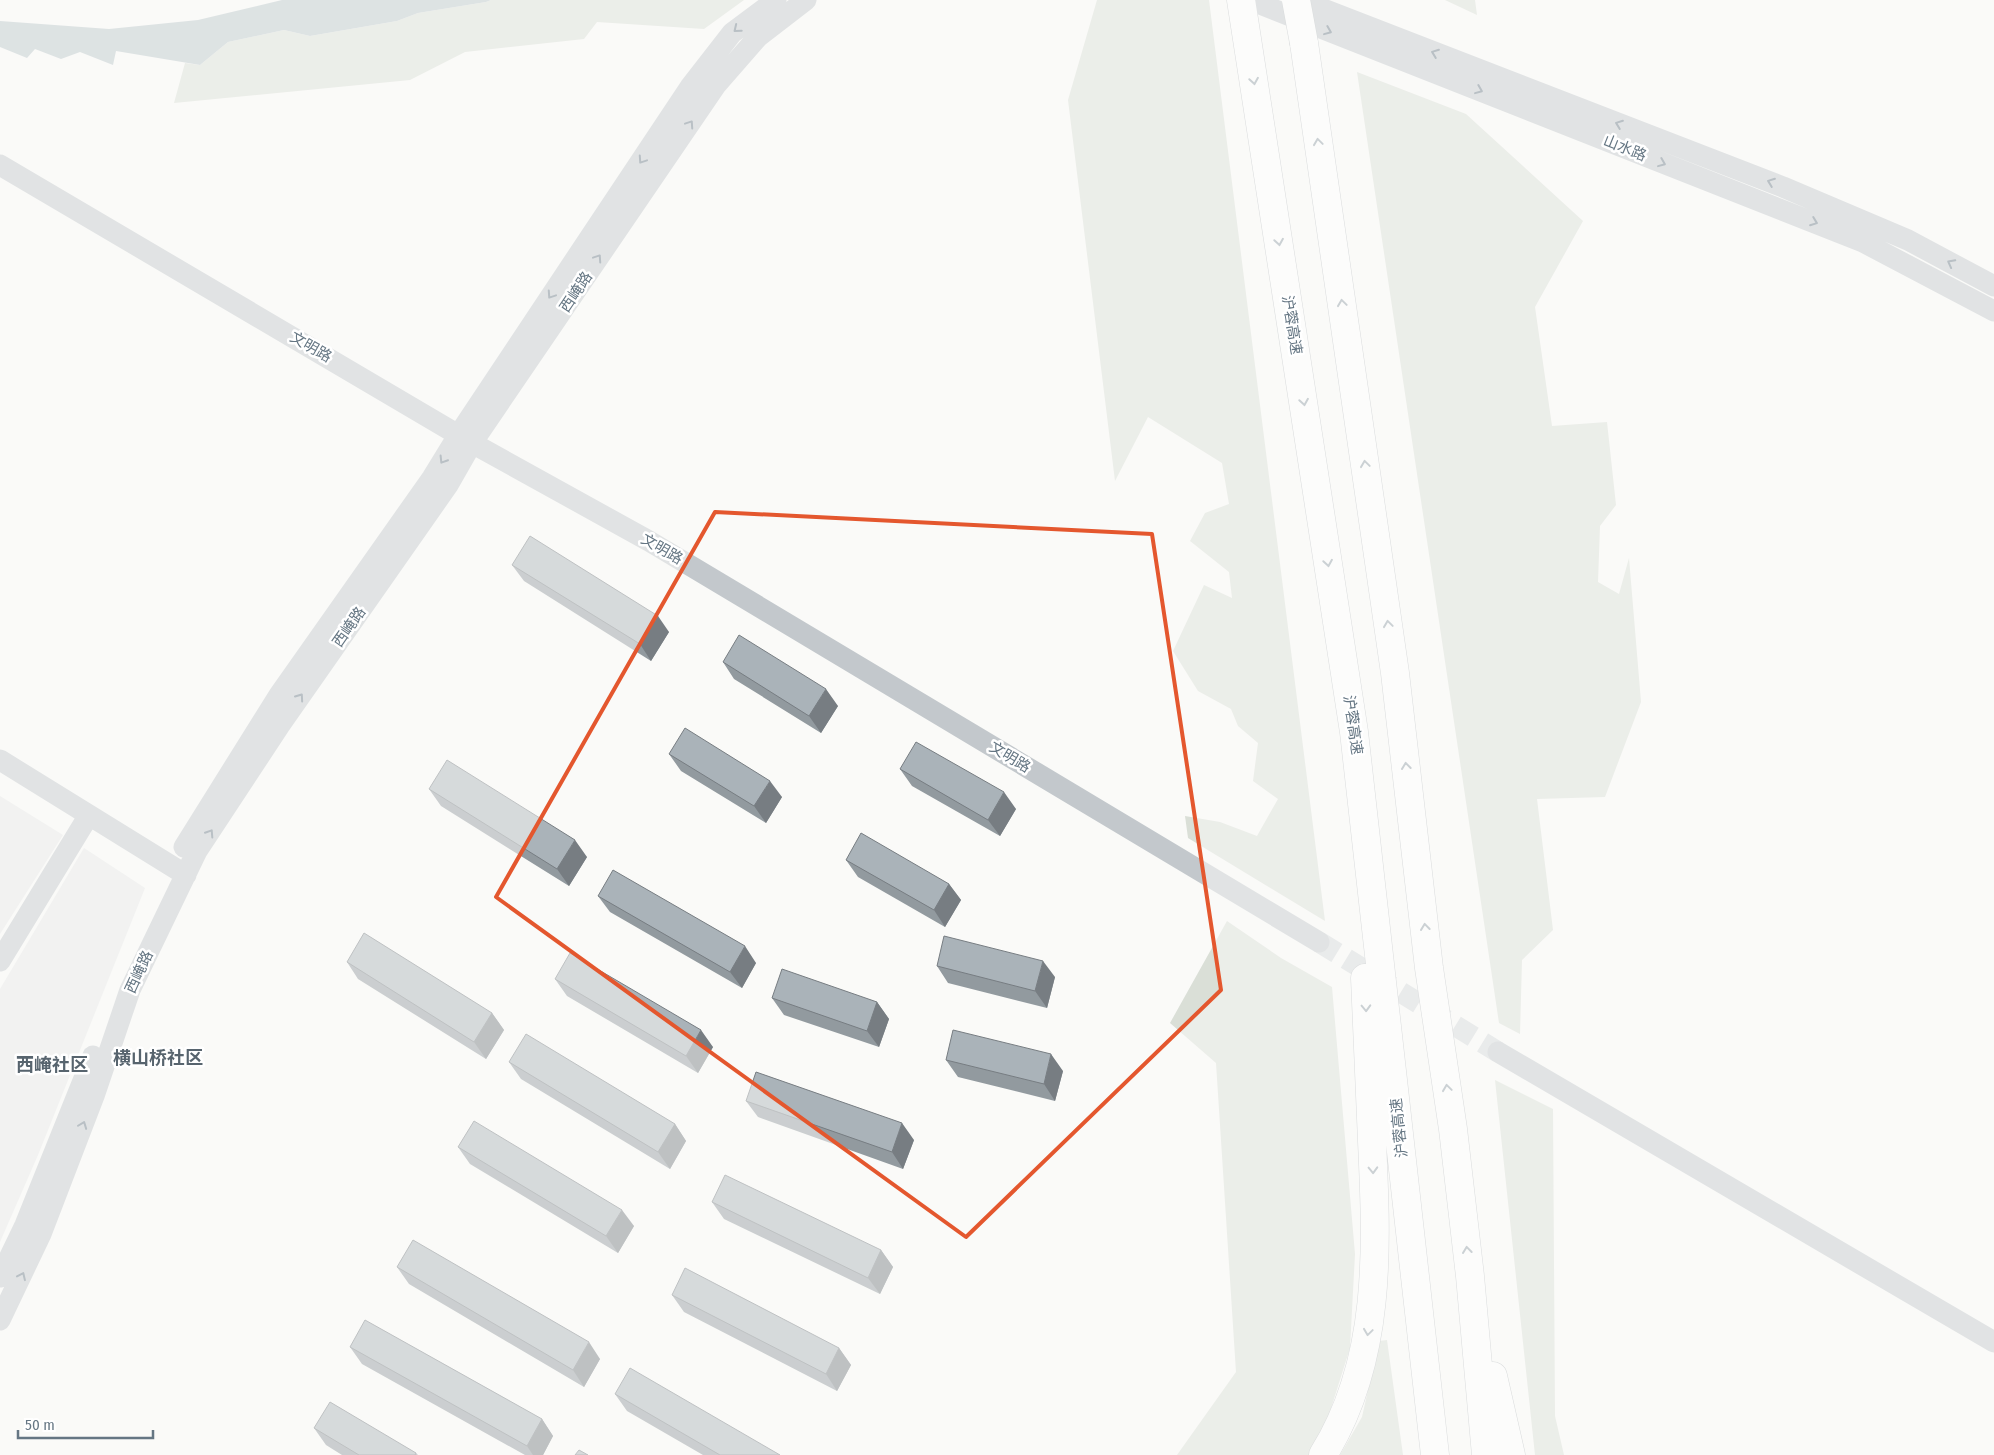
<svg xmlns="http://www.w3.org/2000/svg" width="1994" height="1455" viewBox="0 0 1994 1455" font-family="'Fira Sans Condensed','Noto Sans SC',sans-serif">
<rect width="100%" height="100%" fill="#fafaf8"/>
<path fill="#e8e9e9" d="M0,796L63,835L0,934Z
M84,848L145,888L38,1155L0,1242V989Z"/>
<path fill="#dadfd7" d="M491,0H744L704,29L597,22L584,39L465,52L410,80L174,103L185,63L200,65L228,42L284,30L310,36L397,21L418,13L486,2Z
M1097,0H1209L1325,921L1188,838L1185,816L1220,822L1257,836L1278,799L1253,781L1258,743L1238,726L1231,709L1198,691L1173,651L1204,585L1232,598L1229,572L1190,541L1205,513L1229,504L1222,463L1148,417L1115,481L1068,100Z
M1445,0H1475L1477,15Z
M1357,72L1466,114L1583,221L1535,307L1552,426L1607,422L1616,505L1600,526L1598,582L1619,594L1629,558L1641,702L1605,797L1537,799L1553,930L1522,960L1520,1034L1499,1023Z
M1227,921L1281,958L1332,987L1355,1254L1350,1348L1327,1421L1310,1455H1177L1236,1372L1216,1063L1170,1023Z
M1495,1080L1553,1109L1555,1416L1564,1455H1535Z
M1387,1340L1403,1455H1340L1362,1417L1379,1341Z"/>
<path fill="#bbc7cb" d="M282,0H491L486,2L418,13L397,21L310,36L284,30L228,42L200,65L116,51L113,65L80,52L61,59L35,49L27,58L0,47V21L109,29L198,20Z"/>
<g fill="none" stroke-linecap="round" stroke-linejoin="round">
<path stroke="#d5d9db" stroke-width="21" stroke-dasharray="21 11" stroke-linecap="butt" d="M1319,942L1498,1052"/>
<g stroke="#b4b9bd" stroke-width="29">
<path id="highway" d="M1241,0L1354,732L1435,1455
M1304,43L1395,673L1429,968L1453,1129L1470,1276L1486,1455
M1493,1376L1511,1455
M1323,1455C1382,1360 1377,1249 1372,1141C1370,1087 1367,1033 1365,978"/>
</g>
<path stroke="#c3c8cc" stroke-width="21" d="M1250,0L1863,242L1994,311
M1300,0L1783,187L1908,240L1994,286
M0,165L472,443L649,541L1319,942
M0,760L186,875
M184,847L279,695L432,478L459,434L690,87L732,33L776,0
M0,961L89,815
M1498,1052L1994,1342
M0,1277L25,1225L93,1056
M0,1320L41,1234L94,1096L130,990L197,851L280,725L448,485L472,443L716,85L758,37L806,0"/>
<use href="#highway" stroke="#fff" stroke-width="28"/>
<g stroke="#b4b9bd" stroke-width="29" stroke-linecap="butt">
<path id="highway-bridge" d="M1296,0L1304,43"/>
</g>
<use href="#highway-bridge" stroke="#fff" stroke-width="28"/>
</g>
<path fill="#929a9f" d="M512,565L669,632L651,661L524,581Z
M723,662L838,706L821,733L734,679Z
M669,754L782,797L766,823L681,771Z
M900,769L1016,809L1000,836L912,786Z
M429,789L587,857L569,886L441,806Z
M846,860L949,884L961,900L945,927L858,877Z
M598,896L756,963L742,988L610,912Z
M347,962L492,1013L504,1030L486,1059L358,979Z
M937,966L1055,977L1047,1008L948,983Z
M555,979L713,1047L698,1073L567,996Z
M772,998L877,1002L889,1019L879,1047L784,1015Z
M946,1060L1063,1071L1055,1101L958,1077Z
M509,1062L675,1124L686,1141L670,1169L521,1079Z
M746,1101L914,1140L903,1169L758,1117Z
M458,1147L634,1226L618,1253L470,1164Z
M712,1202L881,1250L893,1267L880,1294L724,1219Z
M397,1267L600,1359L584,1387L409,1284Z
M672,1295L839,1348L851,1365L837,1391L684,1312Z
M350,1347L542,1419L553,1436L543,1455H525L362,1364Z
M615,1394L780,1455H703L627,1411Z
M314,1428L416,1453L418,1455H342L326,1445Z"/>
<path fill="#777d82" d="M658,616L669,632L651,661L640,644Z
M826,689L838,706L821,733L809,716Z
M770,781L782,797L766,823L754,806Z
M1004,792L1016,809L1000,836L988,820Z
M575,840L587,857L569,886L557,869Z
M949,884L961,900L945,927L934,910Z
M745,946L756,963L742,988L730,972Z
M1043,961L1055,977L1047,1008L1035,991Z
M877,1002L889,1019L879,1047L867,1031Z
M492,1013L504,1030L486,1059L474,1042Z
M701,1030L713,1047L698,1073L686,1056Z
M1051,1054L1063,1071L1055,1101L1044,1084Z
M902,1123L914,1140L903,1169L892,1152Z
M675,1124L686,1141L670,1169L658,1152Z
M622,1210L634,1226L618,1253L606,1236Z
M881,1250L893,1267L880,1294L868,1278Z
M589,1342L600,1359L584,1387L573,1370Z
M839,1348L851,1365L837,1391L826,1374Z
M542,1419L553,1436L543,1455H533L527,1446Z"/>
<path fill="#aab3b9" stroke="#777d82" d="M530,536L658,616L640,644L512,565Z
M739,635L826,689L809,716L723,662Z
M685,728L770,781L754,806L669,754Z
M916,742L1004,792L988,820L900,769Z
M447,760L575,840L557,869L429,789Z
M861,833L949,884L934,910L846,860Z
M613,870L745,946L730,972L598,896Z
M364,933L492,1013L474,1042L347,962Z
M944,936L1043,961L1035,991L937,966Z
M570,953L701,1030L686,1056L555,979Z
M782,969L877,1002L867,1031L772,998Z
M953,1030L1051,1054L1044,1084L946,1060Z
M526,1034L675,1124L658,1152L509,1062Z
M756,1072L902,1123L892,1152L746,1101Z
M474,1121L622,1210L606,1236L458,1147Z
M725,1175L881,1250L868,1278L712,1202Z
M413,1240L589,1342L573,1370L397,1267Z
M685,1268L839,1348L826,1374L672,1295Z
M365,1320L542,1419L527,1446L350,1347Z
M630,1368L780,1455H720L615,1394Z
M330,1402L416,1453L415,1455H359L314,1428Z
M579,1450L588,1455H575Z"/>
<defs><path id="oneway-chevron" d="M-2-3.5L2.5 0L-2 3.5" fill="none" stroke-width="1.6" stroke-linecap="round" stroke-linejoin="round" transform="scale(1.25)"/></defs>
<g stroke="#6a7a87">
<use href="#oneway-chevron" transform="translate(737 29) rotate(141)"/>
<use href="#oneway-chevron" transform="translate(1328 31) rotate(22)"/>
<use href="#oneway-chevron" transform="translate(1435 53) rotate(-159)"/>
<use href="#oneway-chevron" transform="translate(1479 90) rotate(22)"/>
<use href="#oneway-chevron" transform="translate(690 124) rotate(-56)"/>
<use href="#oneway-chevron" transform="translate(1619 124) rotate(-159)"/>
<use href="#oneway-chevron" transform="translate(642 160) rotate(124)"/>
<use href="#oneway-chevron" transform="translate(1662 163) rotate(22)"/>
<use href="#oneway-chevron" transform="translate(1771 182) rotate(-159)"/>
<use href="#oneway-chevron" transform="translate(1814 222) rotate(21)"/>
<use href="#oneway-chevron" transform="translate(598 258) rotate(-56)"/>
<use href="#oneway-chevron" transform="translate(1951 263) rotate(-152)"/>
<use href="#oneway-chevron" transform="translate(551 295) rotate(124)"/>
<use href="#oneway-chevron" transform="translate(443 460) rotate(122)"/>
<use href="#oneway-chevron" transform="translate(300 697) rotate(-55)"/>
<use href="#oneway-chevron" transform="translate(210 833) rotate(-57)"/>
<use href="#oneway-chevron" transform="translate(83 1125) rotate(-69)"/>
<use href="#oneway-chevron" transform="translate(22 1276) rotate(-65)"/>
</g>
<g stroke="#939fa8">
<use href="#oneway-chevron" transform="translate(1254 81) rotate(81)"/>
<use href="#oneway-chevron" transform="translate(1318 142) rotate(-98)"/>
<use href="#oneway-chevron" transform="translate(1279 242) rotate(81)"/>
<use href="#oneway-chevron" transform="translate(1342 303) rotate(-98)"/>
<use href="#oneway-chevron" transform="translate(1304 402) rotate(81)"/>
<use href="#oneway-chevron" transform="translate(1365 464) rotate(-98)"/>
<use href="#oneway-chevron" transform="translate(1328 563) rotate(81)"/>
<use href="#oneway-chevron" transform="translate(1388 624) rotate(-98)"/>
<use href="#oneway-chevron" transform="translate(1406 766) rotate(-97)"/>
<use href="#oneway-chevron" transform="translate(1425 927) rotate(-97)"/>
<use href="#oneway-chevron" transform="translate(1366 1008) rotate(88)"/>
<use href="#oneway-chevron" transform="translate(1447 1088) rotate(-98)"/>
<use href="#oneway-chevron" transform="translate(1373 1170) rotate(88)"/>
<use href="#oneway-chevron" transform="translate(1467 1250) rotate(-97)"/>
<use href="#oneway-chevron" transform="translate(1368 1332) rotate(98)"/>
</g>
<path d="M0 0H1994V1455H0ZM715,512L1152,534L1221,990L966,1237L496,897Z" fill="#fafaf8" fill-opacity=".55" fill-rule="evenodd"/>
<path fill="none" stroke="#e4572e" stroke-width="4" stroke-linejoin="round" d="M715,512L1152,534L1221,990L966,1237L496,897Z"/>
<g text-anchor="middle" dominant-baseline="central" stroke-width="5" stroke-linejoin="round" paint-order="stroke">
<g font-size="15" fill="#657683" stroke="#fff">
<text transform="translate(1625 148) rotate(22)">山水路</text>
<text transform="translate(576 292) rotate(-56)">西崦路</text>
<text transform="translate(1292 325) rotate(81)">沪蓉高速</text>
<text transform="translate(311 347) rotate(30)">文明路</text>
<text transform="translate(662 549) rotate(30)">文明路</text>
<text transform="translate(349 627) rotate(-55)">西崦路</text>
<text transform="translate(1353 725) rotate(82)">沪蓉高速</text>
<text transform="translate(1010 757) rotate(31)">文明路</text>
<text transform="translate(139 972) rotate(-65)">西崦路</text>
<text transform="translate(1399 1128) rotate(-96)">沪蓉高速</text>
</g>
<g font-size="18" font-weight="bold" fill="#57646e" stroke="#fff">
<text x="158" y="1058">横山桥社区</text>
<text x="52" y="1065">西崦社区</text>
</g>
</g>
<path d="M18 1430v8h135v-8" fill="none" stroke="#657683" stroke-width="2.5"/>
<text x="25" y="1430" font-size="15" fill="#657683" stroke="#ffffff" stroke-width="4" paint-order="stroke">50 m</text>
</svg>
